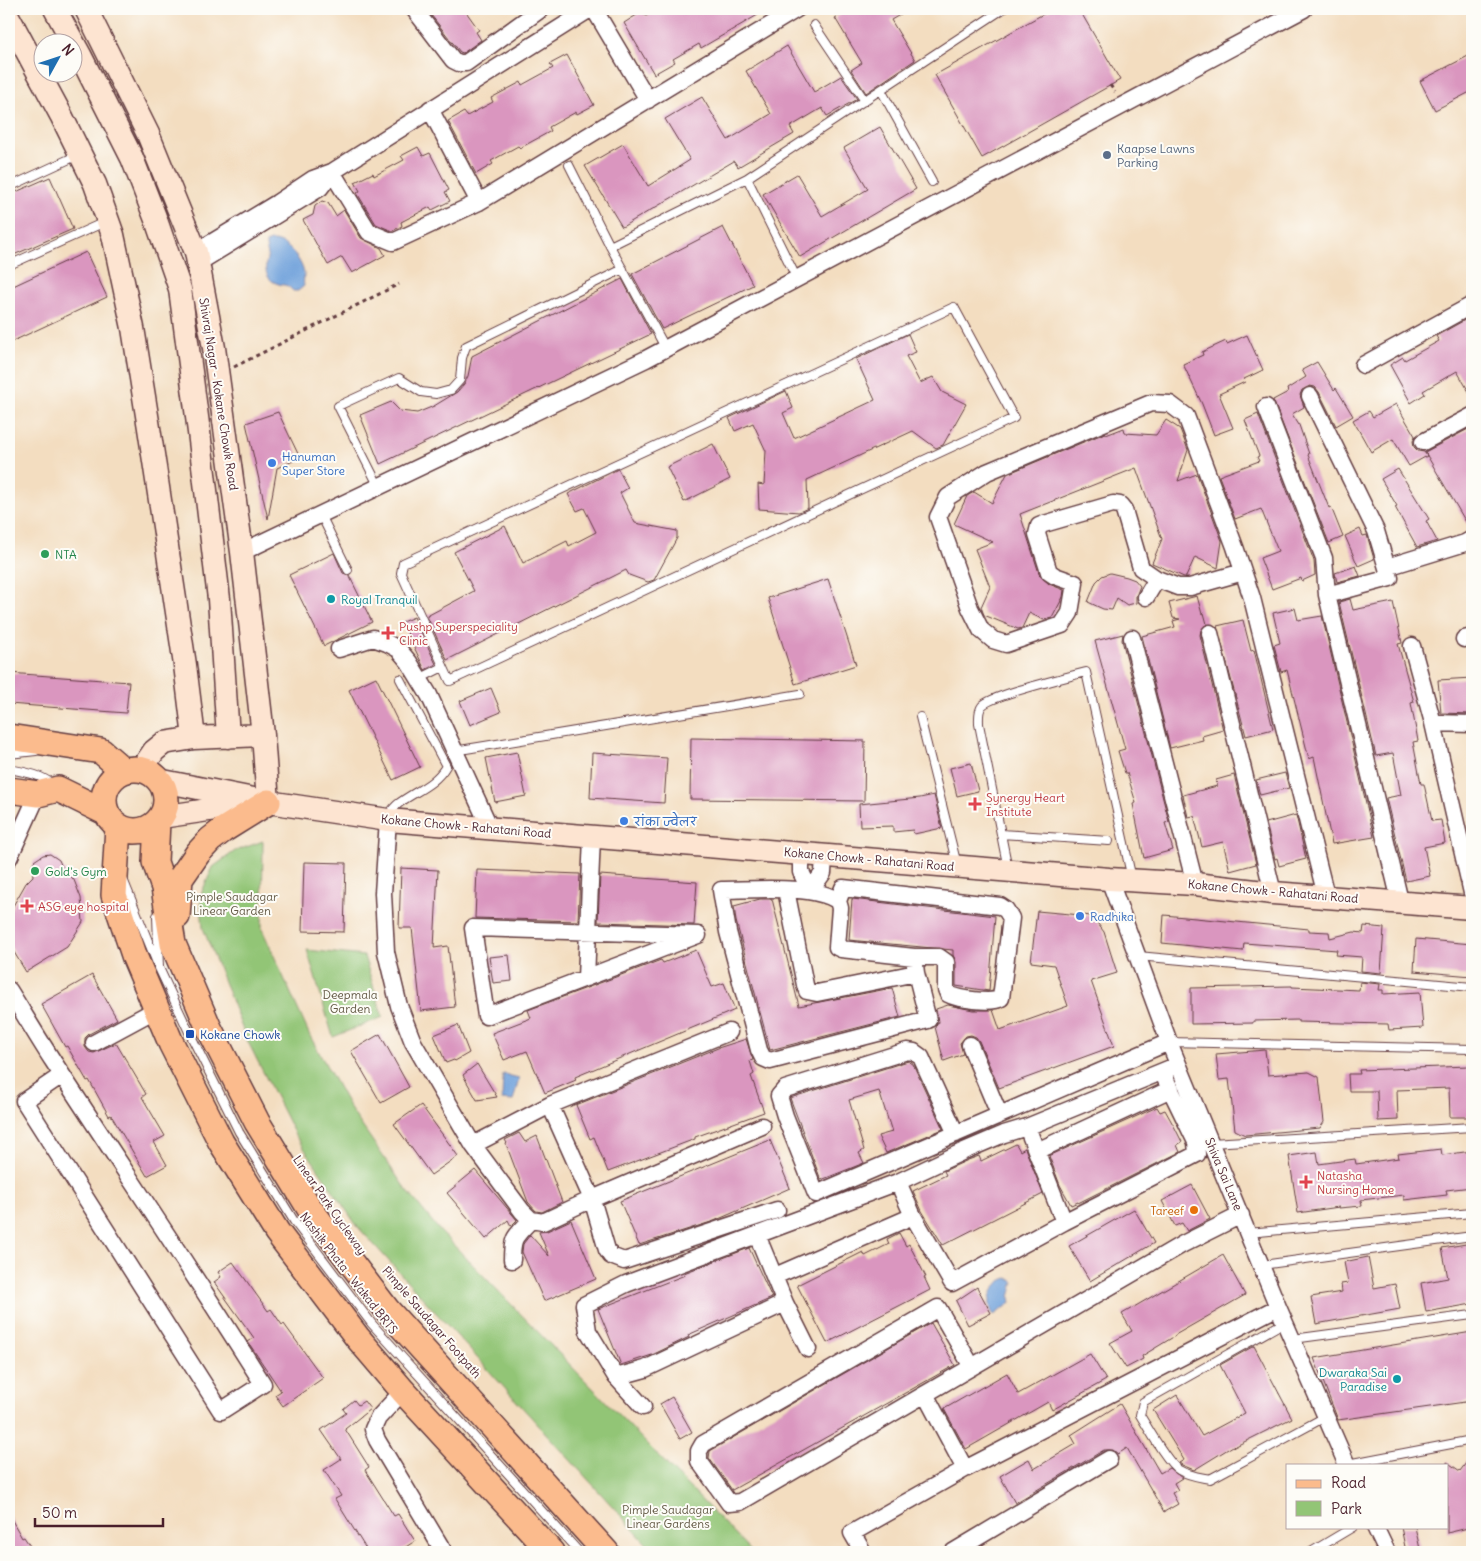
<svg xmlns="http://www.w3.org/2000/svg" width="1481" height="1561" viewBox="0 0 1481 1561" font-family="Delius,'Playpen Sans Deva',sans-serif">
<rect width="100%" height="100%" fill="#fdfcf7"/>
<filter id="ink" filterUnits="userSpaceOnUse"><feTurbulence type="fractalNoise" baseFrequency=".02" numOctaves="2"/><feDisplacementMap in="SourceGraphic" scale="10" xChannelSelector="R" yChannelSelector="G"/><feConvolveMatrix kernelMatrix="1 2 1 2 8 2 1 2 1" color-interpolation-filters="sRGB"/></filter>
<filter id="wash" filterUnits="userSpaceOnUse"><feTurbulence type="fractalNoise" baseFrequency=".0096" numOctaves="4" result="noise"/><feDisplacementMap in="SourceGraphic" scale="20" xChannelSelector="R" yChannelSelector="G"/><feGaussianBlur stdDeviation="1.12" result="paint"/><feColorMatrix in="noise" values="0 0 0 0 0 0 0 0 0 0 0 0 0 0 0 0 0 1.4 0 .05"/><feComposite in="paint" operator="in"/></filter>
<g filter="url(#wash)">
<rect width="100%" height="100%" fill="#f3ddc0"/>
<path fill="#92c576" stroke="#6e7250" d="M263,841L262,929L310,1036L351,1110L405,1188L440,1231L752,1552H654L357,1226L295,1135L246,1038L203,928L200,896L213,867L235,851Z
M307,950L364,956L383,1017L333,1037Z"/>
<path fill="#70a1db" stroke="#5d6083" d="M271,241C274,241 276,241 279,242C290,245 303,263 304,274C304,279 303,281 304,286L298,291H293C285,282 285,287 276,283C263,278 265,264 268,255L266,247V243Z
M503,1074L519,1078L513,1101L502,1100Z
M1008,1278L1014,1282L1010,1297L1011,1303L994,1315C984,1303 993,1281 1008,1278Z"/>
<g id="blocks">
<path fill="#da96bf" d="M439,9H464L479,30L476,32L481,40L463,53L460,52L431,15Z
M658,9H768L701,48L699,44L673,59L675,62L654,74L624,23L643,11L646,16Z
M850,9H910L891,20L915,60L866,93L851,70L862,63L835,18Z
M1052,9H1079L1120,80L982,158L935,75Z
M787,46L814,92L841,76L857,99L827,116L822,108L790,127L794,134L738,167L734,161L622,227L585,166L623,144L648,186L690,160L665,119L702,97L728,140L771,114L746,71Z
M1472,54V91L1435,110L1420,81Z
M567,55L594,105L577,114L576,112L549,127L551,131L520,148L518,146L491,161L493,164L476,174L448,121L464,112L467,116L493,102L491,98L521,82L522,85L553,68L550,64Z
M880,127L916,189L800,257L763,194L797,174L822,216L868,189L844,148Z
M418,147L423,156L430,153L449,190L445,192L450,201L432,210L430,207L401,222L402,226L392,231L376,224L357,193L360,191L355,182L373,173L374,176L404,160L401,156Z
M50,177L73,229L9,257V195Z
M322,201L328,203L336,216L344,210L361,238L381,248L385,255L352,273L342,257L328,265L303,220L313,215L315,206Z
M723,227L753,285L662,329L632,274Z
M86,252L107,297L9,343V288Z
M622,279L651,334L380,464L360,415L391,402L400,411L417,413L434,406L457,392L464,384L468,376L472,356Z
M1472,316V397L1457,371L1423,391L1425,394L1411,403L1390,365L1403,357L1405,360L1439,341L1436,336Z
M908,334L916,352L906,356L920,383L933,377L942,392L966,404L943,445L936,448L913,431L807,480L808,508L799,512L759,509L758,484L764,485L766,451L753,423L735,431L729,418L786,391L793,408L783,413L794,438L875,400L856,359Z
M1247,335L1263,370L1244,379L1245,382L1219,394L1233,428L1214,435L1202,404L1183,364L1203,355L1202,352L1226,341L1227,344Z
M1317,362L1334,390L1336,388L1353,416L1336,426L1319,392L1315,387L1310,386L1302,390L1300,395L1304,407L1292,414L1299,425L1309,454L1308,455L1329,508L1331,507L1343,537L1329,543L1273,400L1288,392L1287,389L1306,377L1302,370Z
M1396,404L1415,436L1413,441L1414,447L1418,451L1424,452L1427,456L1409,466L1393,439L1371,452L1353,420L1369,411L1373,417Z
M278,412L300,458L277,468L268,519L246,423Z
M1258,414L1314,561L1315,575L1302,581L1301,578L1272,589L1260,558L1278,551L1261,509L1235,519L1219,476L1259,461L1257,457L1259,456L1245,420Z
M1166,420L1180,429L1188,450L1178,481L1197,474L1222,541L1218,568L1195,557L1186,577H1184L1152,563L1162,539L1136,468L1020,514L1040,576L1049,584L1064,590L1063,597L1052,618L1044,620L1029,613L1022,628L1018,629L984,615L981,607L990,587L975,549L993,542L954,524L967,496L974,492L992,503L1007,474L1105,433L1106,435L1124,428L1125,433L1156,435Z
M1472,427V529H1470L1425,452Z
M713,444L730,479L684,502L667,467Z
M618,469L628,488L620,493L635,523L677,531V538L654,580L648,582L629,575L626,570L447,660L427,616L474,591L454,552L505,526L523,563L567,541L569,546L596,532L584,508L577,511L568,494Z
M1398,469L1429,519L1426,521L1437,541L1417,547L1395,507L1397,506L1381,479Z
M1360,529L1363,536L1367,535L1374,559L1358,566L1345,536Z
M334,553L343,573L349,575L372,622L324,646L289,575Z
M1356,566L1360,576L1337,582L1335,573Z
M1110,573L1127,577L1135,580L1140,586L1136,596V603L1127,605L1117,598L1112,610L1103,609L1088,602L1096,582L1102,576Z
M828,579L856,665L795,684L768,598Z
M1197,596L1202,614L1204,613L1207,624L1201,630L1200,635L1223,730L1202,736L1203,740L1170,748L1142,636L1175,627L1173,621L1180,619L1173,618L1169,603Z
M1350,599L1353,610L1393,602L1402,643L1398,644L1414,702L1411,703L1418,741L1413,742L1421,784H1424L1432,821L1441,820L1445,843L1424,847L1430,876L1406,881L1386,798L1401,795L1393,753L1376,756L1339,602Z
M1295,608L1298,620L1322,616L1374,837L1332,844L1314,757L1309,759L1287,670L1281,672L1274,645L1280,643L1273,613Z
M414,617L436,664L425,670L402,622Z
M1243,620L1251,651L1254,650L1273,729L1246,736L1217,626Z
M1123,634L1122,640L1169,822L1165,823L1173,850L1144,858L1133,804L1136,803L1127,773H1125L1118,751L1125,749L1095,641Z
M9,673L129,682L126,713L9,704Z
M376,677L420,767L393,780L349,690Z
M1472,678V714L1441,713L1438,680Z
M491,688L501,712L470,725L460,701Z
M691,738L865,741L864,801L690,799Z
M517,752L526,796L495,802L486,758Z
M592,753L667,758L664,803L590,798Z
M971,763L978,791L957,796L950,768Z
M1285,773L1289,788L1260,795L1256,780Z
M1234,775L1256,864L1230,871L1223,842L1202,847L1194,816L1188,817L1183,795L1217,786L1216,780Z
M934,795L942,828L914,834L913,830L893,832V826L860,827L859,804L920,798Z
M1296,815L1306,859L1279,866L1277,858L1275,859L1266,823Z
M50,854L59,860L62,867L74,880L81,898L83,922L67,947L26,972L9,944V913L26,883L33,876L32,866L34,861L43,855Z
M304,862L346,863L344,932L302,931Z
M401,868L438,870L434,948L448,946L455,1007L421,1011L412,928H399Z
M477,870L580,874L578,921L475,918Z
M600,875L697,882L694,925L598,922Z
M760,899H772L799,1006L892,988L900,1017L770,1050L736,921L734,906Z
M852,899L995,916L989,991L956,986V962L953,955V950L849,940Z
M1037,911L1092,916L1104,932L1117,973L1091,981L1114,1046L999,1088L979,1041L976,1037L971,1035L966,1036L960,1043L963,1054L944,1061L935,1027L938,1022L936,1009L948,1005L973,1010H993L1000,1030L1068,1006L1054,965L1031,962Z
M1164,915L1309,929V931L1329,932L1330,938L1354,932L1363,933L1364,926L1384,928L1381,973L1361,971L1362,957L1336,955L1337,950L1244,943L1243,951L1162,943Z
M1416,939L1472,944V976L1414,971Z
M696,950L712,987L724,983L735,1010L575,1077L576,1080L545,1093L527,1051L504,1060L492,1033L531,1018L528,1010L661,960L663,963Z
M509,955L512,981L493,983L489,957Z
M92,975L117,1019L89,1034L85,1038V1047L89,1052L94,1053L116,1043L146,1094L142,1097L165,1136L154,1142L167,1165L147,1176L111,1115L109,1116L89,1080L87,1081L67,1046L65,1047L41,1004Z
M1360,982L1380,984L1379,990H1383V994L1420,992L1423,1028L1389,1030L1388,1024L1298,1022V1020L1253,1021V1023L1191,1024V988L1292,986V987L1359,990Z
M458,1025L469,1053L455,1061L454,1060L446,1063L434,1035Z
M380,1034L409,1087L381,1103L351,1051Z
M746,1039L753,1060L750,1061L754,1074L751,1076L764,1112L695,1137V1139L608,1172L594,1137L590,1139L576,1105L718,1048Z
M1265,1050L1268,1075L1309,1072L1319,1077L1324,1122L1320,1128L1245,1135L1235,1130L1229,1079L1219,1080L1216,1054Z
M908,1061L913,1064L943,1129L886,1153L878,1136L892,1132L879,1091L849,1100L864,1150L859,1153L864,1163L821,1180L790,1098Z
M477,1064L497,1097L477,1100L463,1075Z
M1469,1066V1073H1472V1117H1450L1449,1088L1397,1090L1398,1120L1378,1121L1377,1091H1349L1348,1074H1360L1359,1070Z
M421,1105L458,1156L431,1175L394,1124Z
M1157,1107L1160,1112L1165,1110L1175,1128L1182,1142L1177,1145L1180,1152L1078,1203V1202L1071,1205L1060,1185L1049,1156Z
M519,1133L525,1142L537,1136L562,1202L542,1212L536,1211L528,1202L506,1144L507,1143L505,1140Z
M770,1140L790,1188L714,1221L639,1245L620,1201Z
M1016,1144L1020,1151L1025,1148L1043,1194L943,1245L922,1211L913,1191L946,1175L944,1171L968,1160L979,1156L981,1161Z
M1441,1149L1442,1155L1472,1151V1187L1446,1190L1447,1195L1404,1200V1195L1361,1200L1362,1206L1339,1208V1207L1298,1213L1289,1156L1317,1152L1319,1164L1355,1159L1356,1164L1399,1158L1398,1154Z
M475,1170L517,1220L511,1226L508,1220L486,1239L447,1193Z
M1192,1185L1210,1219L1187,1231L1182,1223L1175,1226L1162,1201Z
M1134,1209L1154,1243L1090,1281L1069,1246Z
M571,1220L596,1279L544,1301L522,1252L523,1244L530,1235L549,1256L539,1232L547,1231Z
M899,1233L906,1246L909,1244L926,1277H924L930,1290L827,1343L797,1285L863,1252L865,1256L889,1244L887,1239Z
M1472,1243V1304L1426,1312L1421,1283L1448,1278L1442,1248Z
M749,1248L772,1298L688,1335L689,1337L652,1355L621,1365L598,1309L685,1275L684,1273Z
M1223,1255L1245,1295L1175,1335V1336L1142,1356L1143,1359L1126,1368L1110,1343L1132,1331L1122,1314Z
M1368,1257L1374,1288L1395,1284L1400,1309L1316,1324L1311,1297L1342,1292L1341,1284L1348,1283L1344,1262Z
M233,1262L268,1311L271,1309L282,1325L284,1324L323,1378L283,1406L275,1395L281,1391L248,1342L254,1338L214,1282L221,1277L218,1272Z
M977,1287L991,1313L968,1325L956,1301Z
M931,1323L955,1365L732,1490L709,1458L710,1451Z
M1472,1332V1401L1338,1420L1314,1358Z
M1254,1346L1292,1418L1234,1447L1233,1446L1194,1470L1182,1465L1179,1463L1184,1460L1153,1410L1177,1395L1202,1436L1245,1413L1220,1365Z
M1090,1354L1106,1380L1052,1410L1048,1402L966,1449L944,1409L1007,1373L1018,1394Z
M672,1397L692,1432L680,1439L660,1404Z
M354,1400L358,1405L364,1401L370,1409L345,1429L369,1467L365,1470L394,1516L398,1514L415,1541L398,1552H368L335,1499L341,1496L324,1470L341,1459L321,1430L346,1413L343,1409Z
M1120,1404L1160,1473L1169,1468L1182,1478L1174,1483L1178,1490L1172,1493L1178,1504L1164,1512L1127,1448L1118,1454L1113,1450H1104L1015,1503L1000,1476L1029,1459L1034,1469L1076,1444L1071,1435Z
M1472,1455V1527L1447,1533V1462L1460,1471Z
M9,1515L22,1538L24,1537L34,1552H9Z
M1401,1527H1415L1420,1549L1406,1552Z"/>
</g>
</g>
<g filter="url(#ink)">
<use href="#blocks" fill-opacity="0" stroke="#633c41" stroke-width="1"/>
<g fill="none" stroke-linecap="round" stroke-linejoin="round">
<g stroke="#633c41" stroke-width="10">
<path id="lane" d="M814,25L865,101
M881,90L932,182
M569,165L610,246L747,178L1003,9
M747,178L797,279
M9,187L78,155
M610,246L666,349
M9,265L107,221
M954,307L1014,418L450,681L401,573L403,563Z
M379,487L338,406L399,378L421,392L436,394L451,390L460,380L462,358L466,346L623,269
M321,515L348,570
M419,679L443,667
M920,717L957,865
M454,751L800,694
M9,754L36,751
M9,769C24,772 40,774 52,784
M387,816C391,812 394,807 398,804C415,791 435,785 446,766L400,679
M1001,834L1109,841
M1008,869L979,724C979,718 978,711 982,706C991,695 1068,677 1086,672L1132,879
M123,879L159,968L157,916
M1138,956L1472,987
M159,968L190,1034L239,1132L294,1221L372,1324L579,1552
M1169,1042L1472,1049
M1211,1143L1472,1127
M1248,1233L1472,1213
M1262,1265L1472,1236
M1285,1322L1143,1402L1140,1415C1148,1428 1168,1464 1179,1470C1189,1476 1200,1477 1210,1479L1325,1417
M1293,1339L1472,1315
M1347,1464L1472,1440
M1311,1552L1353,1527"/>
</g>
<g stroke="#633c41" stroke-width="19">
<path id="street" d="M414,9L453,60L459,63H466L541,9
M590,9L332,172L369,232L393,242L479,202L797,9
M594,9L648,100
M430,109L479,202
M196,252L277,203L313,179L332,172L320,188L198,263
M1363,365L1472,305
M1310,396L1376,531L1390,578L1327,595
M1266,407L1324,558L1327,595L1400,901
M1423,442L1472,416
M242,552L646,359L1304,9
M1387,567L1465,543L1472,539
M1243,572L1190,587H1178L1157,579L1141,568L1124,510L1120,505L1113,504L1044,524L1039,526L1037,534L1049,572L1055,576L1075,583L1070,613L1062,625L1006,644L993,640L981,630L970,608L938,517L948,497L987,472L1151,403L1170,404L1186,416L1235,547L1252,598L1326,896
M1146,597L1157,579
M1210,633L1273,893
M1132,638L1195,884
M1464,639L1472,637
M1412,646L1433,723L1472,893
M339,649L373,638L387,643L398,649L409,662L429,695L490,828
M1433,723L1472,724
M388,820L383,893L386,952L399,1006L413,1042L473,1145L522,1211L531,1220L543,1222L592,1199L762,1126
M801,854V872L810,891
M9,858L38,794
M1109,879L1169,1042L1278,1307L1347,1465
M786,890L805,985L807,991L817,993L916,973
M810,891L823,873L824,856
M838,901L843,888L1000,906L1006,910L1011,918L1001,998C992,1004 957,999 948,994L946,989V962L939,957H914L841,949L837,947L840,908L838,901C814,884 751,890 721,890L728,932L759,1050L763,1058L770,1061L928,1020L916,973L914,957
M473,928L698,935L486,1016Z
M586,978L592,837
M9,990C24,1014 38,1038 53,1061C123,1169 195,1275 263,1384L221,1411L24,1101L62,1075
M94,1043L157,1009
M970,1045L999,1114
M550,1105L592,1199L607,1250L611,1256L624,1261L777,1210
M1027,1127L1064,1222
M956,1134L921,1057L914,1052L907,1051L785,1089L779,1096L785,1116L816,1194C934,1144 1051,1092 1169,1042
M473,1145L550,1105L729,1032
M1037,1151L1171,1089
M898,1182L913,1216L952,1283L1064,1222L1197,1154L1196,1142L1162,1072
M757,1235L785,1303L645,1369L616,1377L588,1331L584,1305L626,1284L898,1182L964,1151L1004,1134L1027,1127L1178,1065
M512,1260C512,1236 515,1237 531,1220
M775,1276L913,1216
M785,1303L808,1349
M972,1367L938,1308L703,1444L699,1451V1461L729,1503L740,1502L1183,1244L1241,1215
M616,1377L643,1407
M403,1391L378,1418L373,1429L377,1440L444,1552
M925,1394L965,1469L1278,1307
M1375,1527L1387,1552
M863,1552L852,1533L965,1469
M953,1552L1109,1459"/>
</g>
<g stroke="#633c41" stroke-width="25">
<path id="secondary" d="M55,9L80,55L132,158L155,217L180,289L199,432L219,599L228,737
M86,9L148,134L196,252L214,348L242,552L263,735L268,802
M9,18L61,115L95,184L113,235L133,328L149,428L185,665L194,738
M141,770L154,751L164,743L194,738L263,735
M158,780L268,802L388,820L1109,879L1195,884L1273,893L1472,908
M161,817L249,804"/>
</g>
<g stroke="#633c41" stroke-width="28">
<path id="primary" d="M9,737L101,751L124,771
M104 800a31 31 0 1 1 62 0a31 31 0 1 1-62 0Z
M9,790L38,794L58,789L107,813
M157,822L155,862L164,888L173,944L208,1026L257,1122L310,1209L388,1311L606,1552
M118,826L114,895L135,958L171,1043L221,1142L277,1232L357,1337L403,1391L551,1552
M177,916L180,879L198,853L210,840L223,830L268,802"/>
</g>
<path stroke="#633c41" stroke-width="3" stroke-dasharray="4 4" stroke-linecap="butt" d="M1110,85L1115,92
M234,367L399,284"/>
<use href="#lane" stroke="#fff" stroke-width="8"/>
<use href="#street" stroke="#fff" stroke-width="16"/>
<use href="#secondary" stroke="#fde4d1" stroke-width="22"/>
<use href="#primary" stroke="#fbbb8d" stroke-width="25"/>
</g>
</g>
<circle fill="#5c6f8a" stroke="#fdfcf7" stroke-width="2" cx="1107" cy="155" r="5"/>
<g fill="#3f7fe0" stroke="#fdfcf7" stroke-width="2">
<circle cx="272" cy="463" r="5"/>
<circle cx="624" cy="821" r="5"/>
<circle cx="1080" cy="916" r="5"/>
</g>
<g fill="#2e9e5b" stroke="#fdfcf7" stroke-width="2">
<circle cx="45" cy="554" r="5"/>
<circle cx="35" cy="871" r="5"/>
</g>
<g fill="#0f9aa8" stroke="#fdfcf7" stroke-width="2">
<circle cx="331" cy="599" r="5"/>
<circle cx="1397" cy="1379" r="5"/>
</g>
<g fill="#e0444e" stroke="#fdfcf7" stroke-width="2">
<path d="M385.5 625.5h5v5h5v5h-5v5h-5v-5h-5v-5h5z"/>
<path d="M972.5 796.5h5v5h5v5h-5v5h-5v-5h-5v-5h5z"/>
<path d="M24.5 898.5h5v5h5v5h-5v5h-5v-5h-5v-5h5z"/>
<path d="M1303.5 1174.5h5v5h5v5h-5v5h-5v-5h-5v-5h5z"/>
</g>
<rect fill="#1a4fb4" stroke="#fdfcf7" stroke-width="2" x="185" y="1029" width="10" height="10" rx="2.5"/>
<circle fill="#e8710a" stroke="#fdfcf7" stroke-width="2" cx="1194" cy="1210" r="5"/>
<g text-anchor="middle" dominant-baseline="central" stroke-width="4" stroke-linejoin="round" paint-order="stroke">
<g font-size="12" fill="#4e5e75" stroke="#fdfcf7" text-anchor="start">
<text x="1117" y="148">Kaapse Lawns<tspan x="1117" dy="14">Parking</tspan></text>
</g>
<g font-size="12" fill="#4a1f2b" stroke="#fdfcf7">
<text transform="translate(219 394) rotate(81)">Shivraj Nagar - Kokane Chowk Road</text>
<text transform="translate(466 826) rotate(5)">Kokane Chowk - Rahatani Road</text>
<text transform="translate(869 859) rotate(5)">Kokane Chowk - Rahatani Road</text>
<text transform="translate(1273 891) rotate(5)">Kokane Chowk - Rahatani Road</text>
<text transform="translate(1224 1174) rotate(67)">Shiva Sai Lane</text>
<text transform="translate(330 1205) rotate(55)">Linear Park Cycleway</text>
<text transform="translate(349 1273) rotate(52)">Nashik Phata - Wakad BRTS</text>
<text transform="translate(432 1322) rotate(49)">Pimple Saudagar Footpath</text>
</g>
<g font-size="12" fill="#366cbe" stroke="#fdfcf7" text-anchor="start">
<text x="282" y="456">Hanuman<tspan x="282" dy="14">Super Store</tspan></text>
<text x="634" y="821">रांका ज्वेलर</text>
<text x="1090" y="916">Radhika</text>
</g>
<g font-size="12" fill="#27864d" stroke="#fdfcf7" text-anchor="start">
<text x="55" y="554">NTA</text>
<text x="45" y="871">Gold's Gym</text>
</g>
<g font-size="12" fill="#0d838f" stroke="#fdfcf7" text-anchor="start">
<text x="341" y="599">Royal Tranquil</text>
<text x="1387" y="1372" text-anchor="end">Dwaraka Sai<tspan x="1387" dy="14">Paradise</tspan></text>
</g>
<g font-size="12" fill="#be3a42" stroke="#fdfcf7" text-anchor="start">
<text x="399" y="626">Pushp Superspeciality<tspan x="399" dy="14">Clinic</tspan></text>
<text x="986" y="797">Synergy Heart<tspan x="986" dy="14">Institute</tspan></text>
<text x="38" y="906">ASG eye hospital</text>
<text x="1317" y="1175">Natasha<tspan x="1317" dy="14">Nursing Home</tspan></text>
</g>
<g font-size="12" fill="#635945" stroke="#fdfcf7">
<text x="232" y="896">Pimple Saudagar<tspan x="232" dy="14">Linear Garden</tspan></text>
<text x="350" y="994">Deepmala<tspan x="350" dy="14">Garden</tspan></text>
<text x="668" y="1509">Pimple Saudagar<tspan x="668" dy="14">Linear Gardens</tspan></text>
</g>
<g font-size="12" fill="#164399" stroke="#fdfcf7" text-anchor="start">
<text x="200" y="1034">Kokane Chowk</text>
</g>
<g font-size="12" fill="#c56008" stroke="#fdfcf7" text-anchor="end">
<text x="1184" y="1210">Tareef</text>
</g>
</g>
<rect width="1481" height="1561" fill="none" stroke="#fdfcf7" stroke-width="30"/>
<rect x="1286" y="1464" width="162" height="65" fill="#fdfcf7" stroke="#b5a4a5"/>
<rect x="1296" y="1480" width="25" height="8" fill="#fbbb8d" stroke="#b5a4a5"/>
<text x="1331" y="1488" font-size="15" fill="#4a1f2b">Road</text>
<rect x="1296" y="1501" width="25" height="15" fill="#92c576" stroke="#b5a4a5"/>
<text x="1331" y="1514" font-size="15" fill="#4a1f2b">Park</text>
<g transform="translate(58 58) rotate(50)"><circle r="24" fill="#fdfcf7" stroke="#b5a4a5"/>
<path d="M0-4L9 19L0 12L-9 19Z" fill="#1f6fb2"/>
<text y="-8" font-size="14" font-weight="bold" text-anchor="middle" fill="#4a1f2b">N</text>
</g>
<path d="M35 1518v8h128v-8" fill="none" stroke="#4a1f2b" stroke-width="2.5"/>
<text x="42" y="1518" font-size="15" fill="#4a1f2b" stroke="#fdfcf7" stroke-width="4" paint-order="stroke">50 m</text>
</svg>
